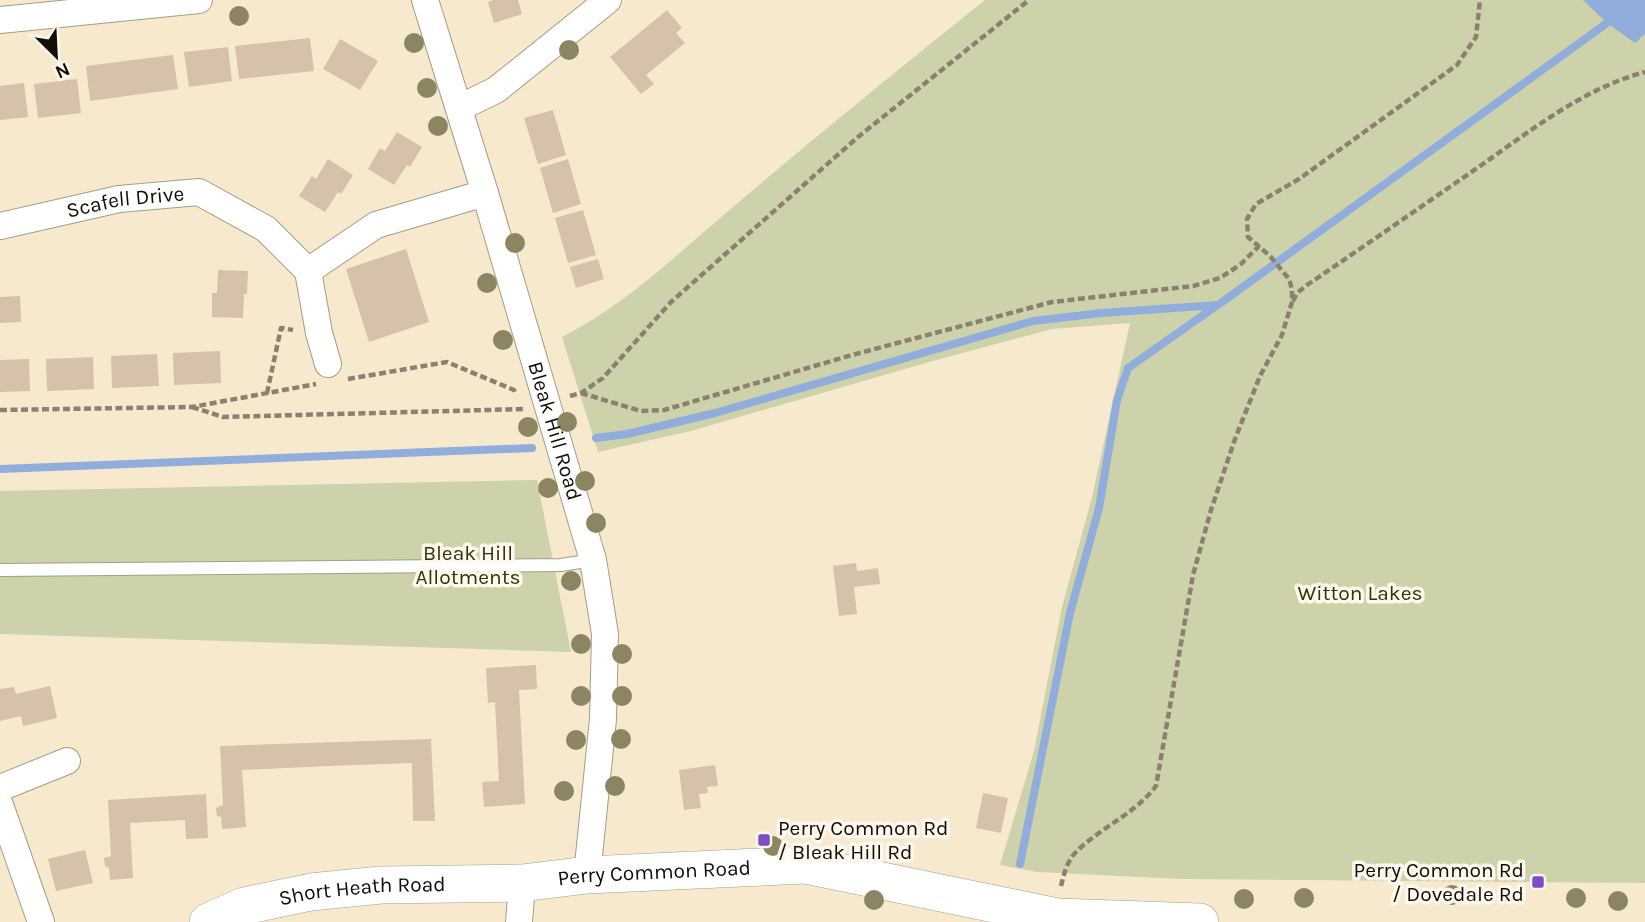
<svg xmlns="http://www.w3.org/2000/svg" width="1645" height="922" viewBox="0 0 1645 922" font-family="Karla,sans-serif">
<rect width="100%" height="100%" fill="#f7e9ce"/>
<path fill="#ced2aa" d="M985,0H1645V883L1181,879L1037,872L1000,865L1034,751L1062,607L1092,497L1130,323L1052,329L929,362L691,431L598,452L562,337C631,302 688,244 747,195C825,129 905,64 985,0Z
M537,480L571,652L0,634V491Z"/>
<path fill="#91addb" d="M1583,0H1645V34L1635,43L1607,23Z"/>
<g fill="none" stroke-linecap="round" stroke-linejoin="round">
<path stroke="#91addb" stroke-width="8" d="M596,438L627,434L715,413L1033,321L1101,313L1218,305L1607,23
M0,469L532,448
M1020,864L1070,613L1099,508L1117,400L1128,368L1216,306"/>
</g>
<path fill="#d6c1ab" d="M493,0H518L522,14L494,23L488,2Z
M667,10L682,28L676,33L685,43L646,75L654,84L641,94L610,57Z
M310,38L314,71L239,79L235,46Z
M340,39L378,61L360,90L323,69Z
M228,47L232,81L189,87L184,52Z
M173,55L178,89L90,101L86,66Z
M77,79L81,113L38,118L34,84Z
M24,83L28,117L0,120V86Z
M553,110L566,155L538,164L524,118Z
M397,132L422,147L410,167L407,165L394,185L368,169L380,148L385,151Z
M328,159L353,175L341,194L338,192L325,212L299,196L312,176L316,179Z
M568,159L581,204L553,213L540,168Z
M583,210L596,255L568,263L555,218Z
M406,249L429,322L369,342L346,269Z
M598,259L604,279L576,288L570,267Z
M218,270L248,271L247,294H244L243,318L212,317V293H217Z
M20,296L21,322L0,323V297Z
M220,351L221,383L174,385L173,353Z
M157,354L159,386L112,388L111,356Z
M93,357L94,389L47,391L46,359Z
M29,359L30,391L0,392V360Z
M856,563L857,571L878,568L880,584L854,587L857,614L839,616L833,566Z
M536,665L537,689L519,690L525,804L484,807L482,782L499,781L495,702L488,703L486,668Z
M50,686L57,718L23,726L21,716L0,721V689L14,687L16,694Z
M431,739L435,821H413L412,763L329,766L242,770L246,827L222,829L221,817L217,816L216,808L223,805L220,746Z
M715,765L718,786L707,787L708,793L699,794L701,808L684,810L679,770Z
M983,793L1008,798L1001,833L976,828Z
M206,794L208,838L186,839L185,820L130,823L133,878L110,880L109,868L105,866L104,858L111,856L108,800Z
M85,850L93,883L56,891L48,859Z"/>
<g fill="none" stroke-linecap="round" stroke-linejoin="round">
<g stroke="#a89c83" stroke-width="14">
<path id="lane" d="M0,570L561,565L593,560"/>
</g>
<g stroke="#a89c83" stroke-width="28">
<g id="street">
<path id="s1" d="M425,0L485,193L593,560L605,634L603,719L587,875"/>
<path d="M0,20L199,0"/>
<path d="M459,108L496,90L608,0"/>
<path id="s2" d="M0,226L119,199L199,192L266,229L308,271L376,225L485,193"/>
<path d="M308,271L319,333L328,364"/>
<path d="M0,788L67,761"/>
<path d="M0,805L41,922"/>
<path d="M519,922L522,883"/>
</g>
</g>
<g stroke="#a89c83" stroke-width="38">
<g id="secondary">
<path id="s3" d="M208,922L244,906L311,892L381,885L522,883L587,875L805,865L1058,917L1200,922"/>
</g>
</g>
<path stroke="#8b816f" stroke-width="4.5" stroke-dasharray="7 3.5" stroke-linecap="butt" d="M1293,301L1297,293L1307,285C1366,245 1425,204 1483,164C1534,128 1585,88 1645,72
M348,379L447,362L514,390L515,394
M267,393L281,328L293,330
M581,393L641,411L664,410L852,355L1052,302L1193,286L1220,278L1241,264L1259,246
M570,396L581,393L603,378L671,302L858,137L1029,0
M192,407L223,417L525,409
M0,410L192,407L316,384
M1061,886C1064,874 1067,861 1076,852C1101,827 1135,814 1156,786L1193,575L1211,510L1235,439L1260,376L1282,335L1292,302V289L1289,279L1270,256L1248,237L1247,219L1256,204L1299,179L1457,65L1476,37L1480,0"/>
<use href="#lane" stroke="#fff" stroke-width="12"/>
<use href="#street" stroke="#fff" stroke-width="26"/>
<use href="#secondary" stroke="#fff" stroke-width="37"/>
</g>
<g fill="#8b8561">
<circle cx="239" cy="16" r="10"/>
<circle cx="414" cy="43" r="10"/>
<circle cx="569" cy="50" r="10"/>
<circle cx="427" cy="88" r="10"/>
<circle cx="438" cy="126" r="10"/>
<circle cx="515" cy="243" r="10"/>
<circle cx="487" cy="283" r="10"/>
<circle cx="503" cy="340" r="10"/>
<circle cx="567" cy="422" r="10"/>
<circle cx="528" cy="427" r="10"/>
<circle cx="585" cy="481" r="10"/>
<circle cx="548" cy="488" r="10"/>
<circle cx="596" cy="523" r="10"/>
<circle cx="571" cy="581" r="10"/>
<circle cx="581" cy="644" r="10"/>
<circle cx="622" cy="654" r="10"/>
<circle cx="581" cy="696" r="10"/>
<circle cx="622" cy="696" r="10"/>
<circle cx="621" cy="739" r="10"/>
<circle cx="576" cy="740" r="10"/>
<circle cx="615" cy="786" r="10"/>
<circle cx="564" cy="791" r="10"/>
<circle cx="773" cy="846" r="10"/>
<circle cx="1452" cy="895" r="10"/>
<circle cx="1304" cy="898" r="10"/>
<circle cx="1576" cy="898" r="10"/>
<circle cx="1244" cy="899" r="10"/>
<circle cx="874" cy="900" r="10"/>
<circle cx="1618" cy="901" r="10"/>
</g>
<g fill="#7f4cc4" stroke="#fdf7ed" stroke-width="2.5">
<rect x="757" y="833" width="14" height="14" rx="3.5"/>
<rect x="1531" y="875" width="14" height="14" rx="3.5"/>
</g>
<g text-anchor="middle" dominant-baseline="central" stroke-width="7" stroke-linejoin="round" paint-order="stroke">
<g font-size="21" fill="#120d05" stroke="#fdf7ed">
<text stroke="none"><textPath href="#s2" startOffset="128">Scafell Drive</textPath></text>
<text stroke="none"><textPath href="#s1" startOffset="450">Bleak Hill Road</textPath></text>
<text stroke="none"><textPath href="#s3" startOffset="452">Perry Common Road</textPath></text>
<text stroke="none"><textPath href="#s3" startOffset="159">Short Heath Road</textPath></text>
</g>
<g font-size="21" fill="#323307" stroke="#fdf7ed">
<text x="468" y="553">Bleak Hill<tspan x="468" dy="24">Allotments</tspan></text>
<text x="1360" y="593">Witton Lakes</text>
</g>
<g font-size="21" fill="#120d05" stroke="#fdf7ed" text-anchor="start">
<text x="778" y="828">Perry Common Rd<tspan x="778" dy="24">/ Bleak Hill Rd</tspan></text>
<text x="1524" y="870" text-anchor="end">Perry Common Rd<tspan x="1524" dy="24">/ Dovedale Rd</tspan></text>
</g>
</g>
<g transform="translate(56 56) rotate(156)" stroke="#fdf7ed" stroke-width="5" paint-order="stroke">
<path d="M0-5L12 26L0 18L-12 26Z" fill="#120d05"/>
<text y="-10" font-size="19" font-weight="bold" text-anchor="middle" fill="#120d05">N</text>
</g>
</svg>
